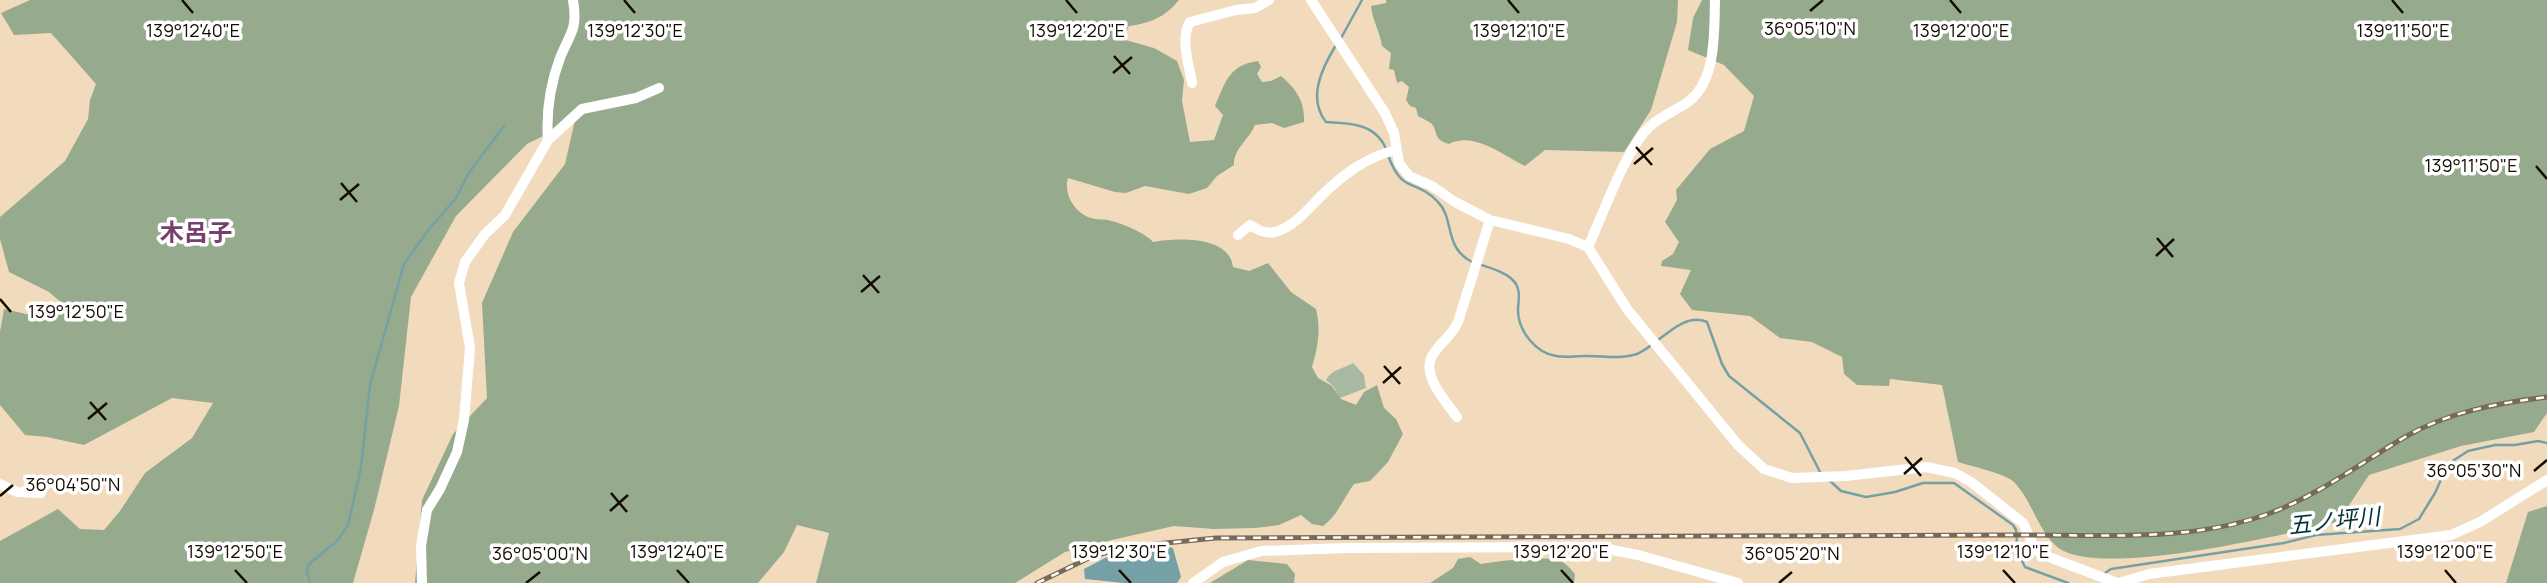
<svg xmlns="http://www.w3.org/2000/svg" width="2547" height="583" viewBox="0 0 2547 583" font-family="Manrope,'Noto Sans JP',sans-serif">
<rect width="100%" height="100%" fill="#f2dbbc"/>
<path fill="#a7b9a0" d="M1353,363L1364,375L1366,388L1340,398L1334,387L1326,380C1332,369 1343,369 1353,363Z"/>
<path fill="#96ab8d" d="M30,0H1179C1165,17 1151,23 1129,26L1122,39L1154,48L1177,61L1184,80L1182,101L1190,142L1214,140L1223,115L1215,106C1226,81 1229,65 1258,61L1261,67L1257,74L1262,82L1271,81L1281,76C1296,89 1305,101 1304,122L1284,128L1272,123L1255,125C1249,140 1233,149 1234,165L1217,176L1207,188L1189,194L1145,186L1126,193L1115,192L1068,178C1063,194 1075,213 1091,218C1097,220 1103,219 1108,220C1121,223 1146,233 1153,242C1177,238 1229,235 1233,267L1249,271L1268,263L1291,292L1316,309C1321,330 1318,346 1312,367L1318,378L1332,386L1341,399L1356,405L1364,392L1377,385L1384,408L1396,419L1403,434L1388,462L1370,481L1354,484C1343,499 1338,515 1323,526L1312,524L1301,515L1279,525L1255,528L1214,529L1174,526L1112,540L1065,552L1015,583H816L829,533L797,525L784,552L758,583H415L422,500L453,434L487,398L482,303L513,232L565,164L575,120L527,144L456,216L411,297L399,406L374,510L353,583H0V541L58,509L80,529L104,530L120,511L145,473L192,438L213,403L172,398L84,445L47,437L25,435L0,405V332L4,309L44,318L64,305L49,292L9,272L0,239V217L65,161L88,119L90,100L96,84L51,33L14,35L1,13Z
M1386,0H1678L1677,22L1651,110L1624,152L1545,150L1525,166C1503,155 1473,131 1449,144C1432,139 1439,132 1431,123L1418,116L1416,108L1410,106L1406,100L1409,87L1402,81L1397,83L1394,70L1389,69L1391,53L1382,46C1380,31 1372,20 1371,6L1386,3Z
M1702,0H2547V413L2534,432L2461,446L2369,475L2338,522C2287,533 2092,582 2055,545C2037,528 2031,499 2014,482C2006,474 1971,466 1958,462L1942,385L1890,379L1889,386L1857,385L1844,374L1842,357L1812,342L1780,338L1750,316L1692,310L1680,294L1691,270L1661,266L1662,261L1673,254L1679,242L1665,222L1677,200L1676,190L1710,149L1744,131L1754,96L1724,65L1688,50L1693,18Z
M2547,506V583H2506L2528,512Z
M1470,557L1481,564C1497,561 1544,556 1558,560C1566,563 1570,568 1575,574L1574,583H1430L1453,568L1458,559Z
M1248,560L1287,564L1295,574L1294,583H1210Z"/>
<path fill="#75a1a6" d="M1165,546L1173,548L1181,577L1177,583H1124L1085,579L1084,569L1107,557L1149,552Z"/>
<g fill="none" stroke-linecap="round" stroke-linejoin="round">
<path stroke="#75a1a6" stroke-width="2.5" d="M1340,40L1362,0
M1336,45C1322,68 1307,98 1326,122C1351,123 1376,124 1386,149
M1388,155C1402,195 1416,178 1438,202C1455,219 1443,247 1472,262
M1478,264C1491,268 1509,273 1516,284C1521,293 1518,301 1518,310C1518,331 1536,353 1556,356C1565,358 1574,356 1583,356C1601,355 1619,360 1637,354C1659,345 1681,311 1707,322L1722,364L1729,376L1800,433L1820,472
M1828,479L1841,491L1866,497L1895,492L1923,483H1954L2013,525L2016,530L2018,553L2025,567L2068,583
M2102,575L2111,569L2284,543L2316,535L2400,529L2419,519L2435,493L2448,464L2468,451L2495,445H2515L2538,441L2547,443
M310,583L307,571L308,565L338,540L348,525L361,467L370,385L404,264L426,233L456,198L468,174L504,126"/>
<path stroke="#fff" stroke-width="10" d="M1311,0L1385,113L1394,133L1399,163L1409,176L1432,186L1455,202L1490,220L1569,239L1588,247L1627,309L1738,445L1764,469L1792,478L1846,476L1926,467L1955,473L1971,482L2023,523L2035,549L2041,554L2117,583
M1192,83C1189,65 1180,38 1190,22L1236,10L1255,8L1269,0
M548,140C546,112 550,85 560,58C570,33 578,30 573,0
M1238,235L1250,225C1258,230 1265,234 1275,232C1294,227 1309,208 1322,195C1344,174 1366,157 1396,150
M1588,247C1603,214 1621,163 1642,135C1653,120 1669,114 1685,104C1717,84 1714,33 1715,0
M1457,417C1447,403 1423,378 1431,358C1437,345 1452,336 1458,322L1490,220
M0,484L17,492L41,493
M422,583L421,546L427,510L440,489L457,452L464,420L470,348L459,283L465,262L485,234L505,215L548,140L582,109L636,98L659,88
M1193,583L1223,562L1261,551L1347,548L1597,547L1638,555L1738,583
M2119,583L2149,574L2451,535L2480,522L2547,480"/>
<g stroke="#796a57" stroke-width="5">
<path id="rail" d="M1037,583L1091,557L1125,547L1216,538L2011,535C2095,534 2185,543 2265,515C2316,497 2359,464 2405,437C2448,412 2498,403 2547,397"/>
</g>
<use href="#rail" stroke="#fff" stroke-width="2.5" stroke-dasharray="8" stroke-linecap="butt"/>
</g>
<path fill="none" stroke="#140c03" stroke-width="2.5" d="M182,0L193,13M624,0L635,13M1066,0L1077,13M1508,0L1519,13M1950,0L1961,13M2392,0L2403,13M1810,11L1823,0M1114,56L1130,74M1113,73L1132,57M1636,147L1652,165M1634,164L1653,148M2536,166L2547,179M341,183L357,202M340,200L359,184M2157,238L2173,257M2156,256L2174,239M863,275L879,293M861,292L880,276M0,299L11,312M1384,366L1400,384M1383,383L1401,367M90,402L106,420M88,419L107,403M1905,457L1921,476M2534,471L2547,460M1904,474L1922,458M611,493L627,512M0,496L13,485M610,511L628,495M235,570L247,583M677,570L689,583M1119,570L1131,583M1561,570L1573,583M2003,570L2015,583M2445,570L2456,583M526,583L540,572M1779,583L1792,572"/>
<g text-anchor="middle" dominant-baseline="central" stroke-width="7" stroke-linejoin="round" paint-order="stroke">
<g font-size="23" font-style="italic" fill="#033136" stroke="#fff">
<text transform="translate(2334 520) rotate(-6)">五ノ坪川</text>
</g>
<g font-size="24" font-weight="bold" fill="#773f6d" stroke="#fff">
<text x="196" y="231">木呂子</text>
</g>
</g>
<g font-size="18" text-anchor="middle" fill="#140c03" stroke="#fff" stroke-width="7" stroke-linejoin="round" paint-order="stroke">
<text x="1810" y="35">36°05'10"N</text>
<text x="193" y="37">139°12'40"E</text>
<text x="635" y="37">139°12'30"E</text>
<text x="1077" y="37">139°12'20"E</text>
<text x="1519" y="37">139°12'10"E</text>
<text x="2403" y="37">139°11'50"E</text>
<text x="1961" y="37">139°12'00"E</text>
<text x="2471" y="172">139°11'50"E</text>
<text x="76" y="318">139°12'50"E</text>
<text x="2474" y="477">36°05'30"N</text>
<text x="73" y="491">36°04'50"N</text>
<text x="235" y="558">139°12'50"E</text>
<text x="677" y="558">139°12'40"E</text>
<text x="1119" y="558">139°12'30"E</text>
<text x="1561" y="558">139°12'20"E</text>
<text x="2003" y="558">139°12'10"E</text>
<text x="2445" y="558">139°12'00"E</text>
<text x="540" y="560">36°05'00"N</text>
<text x="1792" y="560">36°05'20"N</text>
</g>
</svg>
